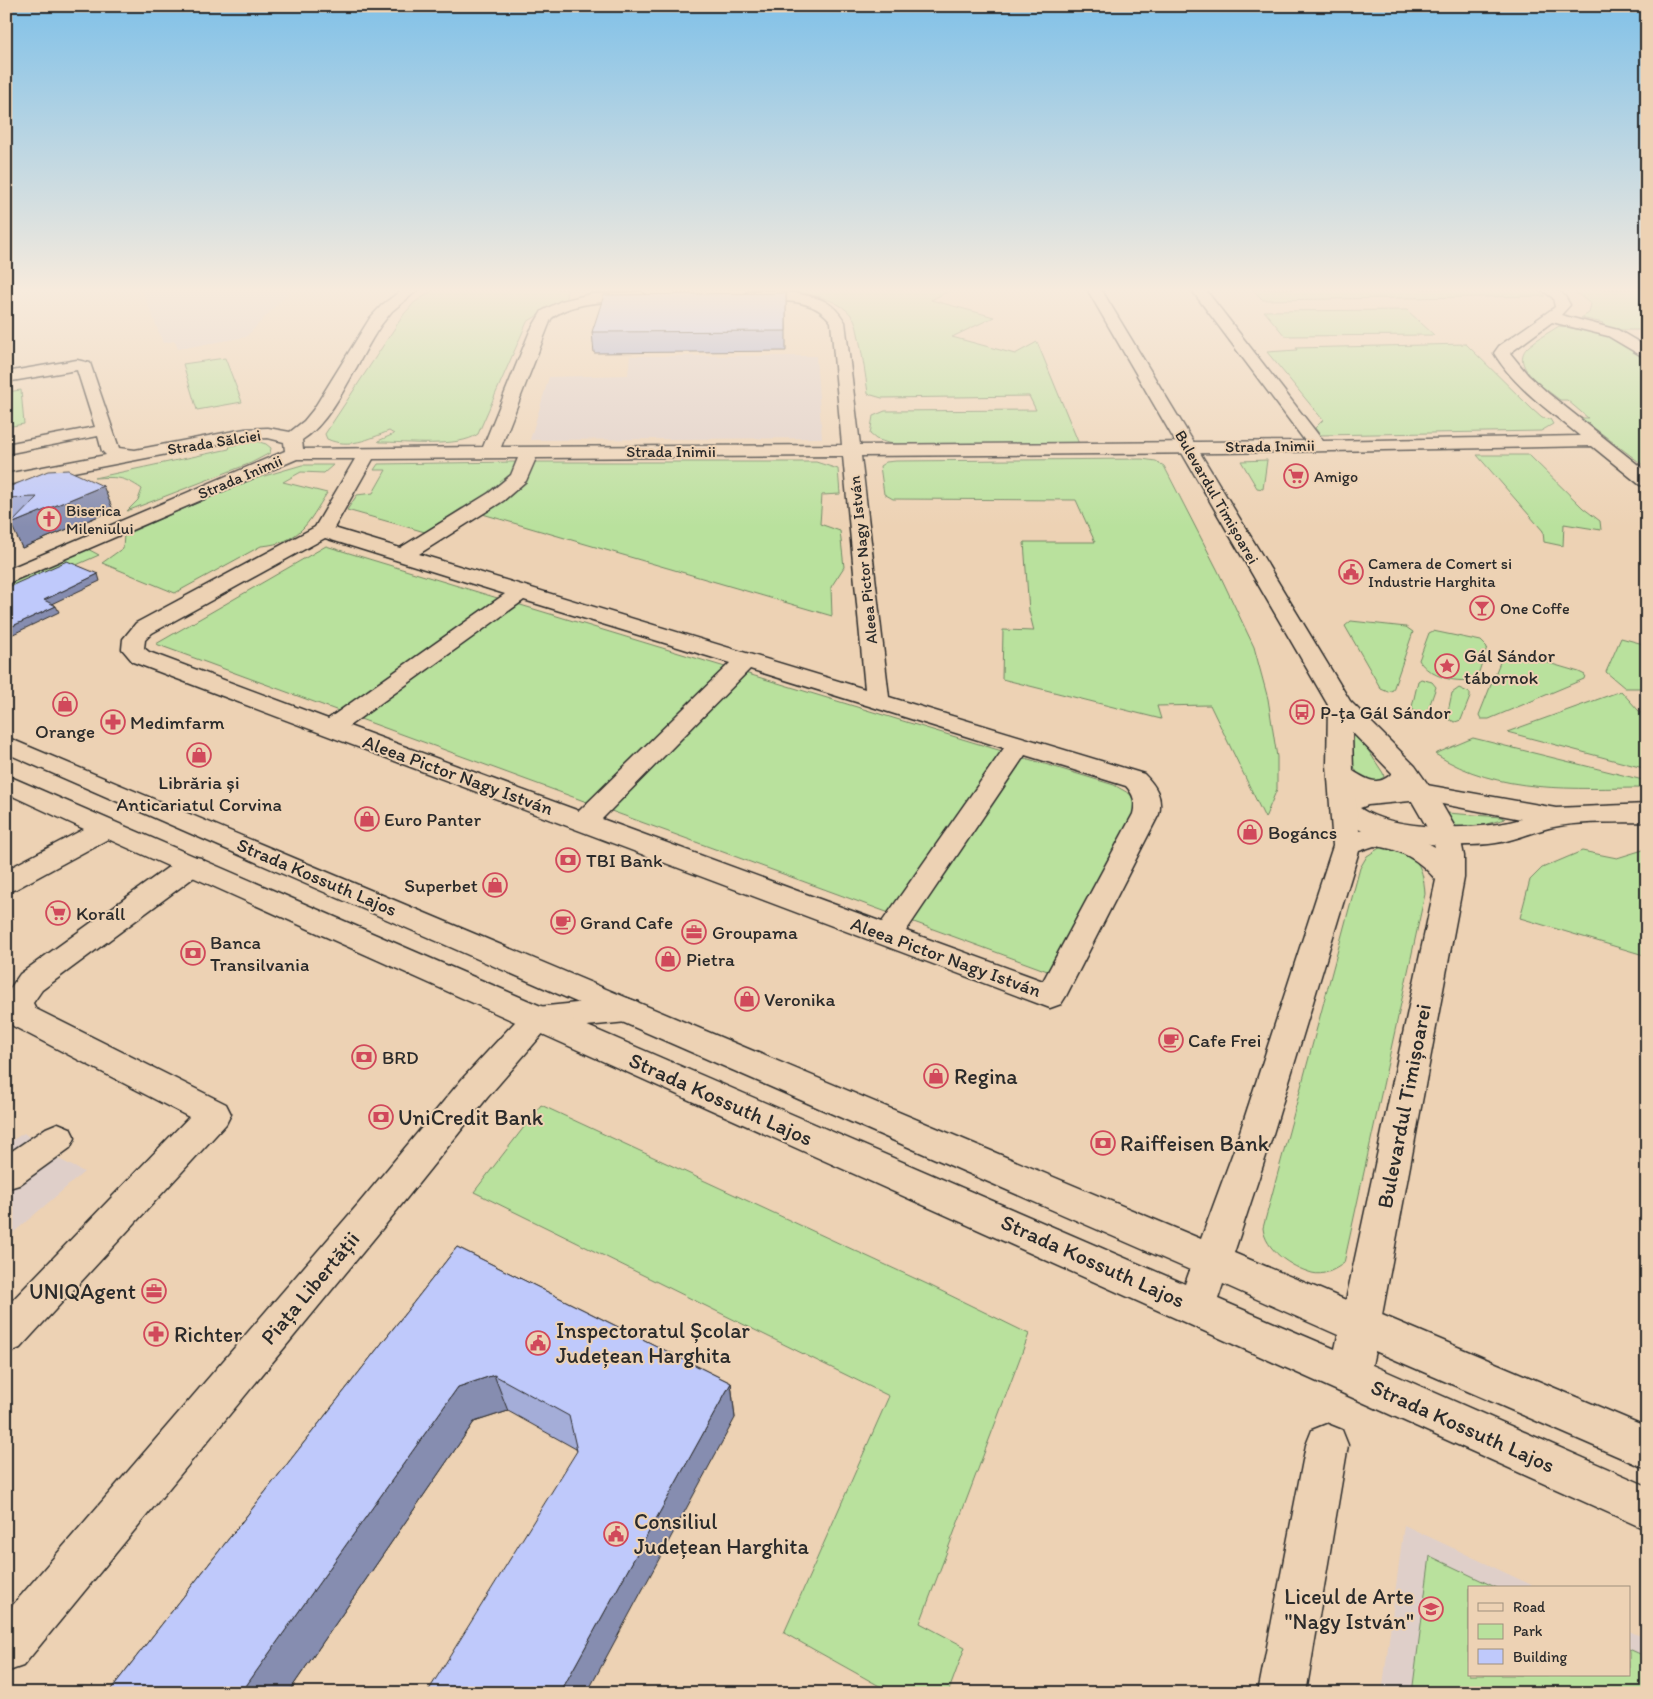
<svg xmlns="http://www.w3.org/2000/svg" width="1653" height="1699" viewBox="0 0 1653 1699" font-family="Itim,sans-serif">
<rect width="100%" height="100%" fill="#edd2b4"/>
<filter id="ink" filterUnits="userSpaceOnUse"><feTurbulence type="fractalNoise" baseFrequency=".02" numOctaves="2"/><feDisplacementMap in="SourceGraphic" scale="10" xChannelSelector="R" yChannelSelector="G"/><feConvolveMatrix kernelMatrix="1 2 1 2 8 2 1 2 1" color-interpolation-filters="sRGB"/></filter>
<g filter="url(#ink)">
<path fill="#dfcfc9" d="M142,289H292L246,337L178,349L175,341L163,343Z
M630,356H816L822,438L530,440L549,377L628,375Z
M24,1133L49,1154L84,1172L6,1239V1144Z
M1404,1525L1538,1588H1469V1675H1629V1631L1647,1639V1693H1382Z"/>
<path fill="#b9e19d" stroke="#728664" d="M435,289H567L566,298L527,322L478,434C459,448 405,442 380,442L378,441L394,434L389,431C369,439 349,449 327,439L325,434L404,314L415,302Z
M696,289H953L931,300L994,317L952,337L1015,354L1037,342L1079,444L901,445L888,443L876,439L870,434L873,416L885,411L1036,410L1029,396L882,398L868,394C867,383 858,326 854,319C832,281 731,290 693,290Z
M1252,289H1535L1545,296L1263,300Z
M1571,289H1647V330H1609L1599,327L1603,323L1581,318L1589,313L1591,304Z
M1407,310L1434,335L1285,336L1264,311Z
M1559,326L1606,334L1647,357V468L1581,418H1588L1567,400H1560C1546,389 1507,365 1529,346C1538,338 1550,332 1559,326Z
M1466,344L1532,409L1542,418L1550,419L1553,424L1541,431L1320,435L1315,428L1323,420L1267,352L1297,350L1296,348Z
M225,358L242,402L197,410L183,364Z
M21,390L24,424L6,427V392Z
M256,441L266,444L271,448L270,453L251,463L127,511L138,500L142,489C123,476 116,477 94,478L229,449L230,446Z
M1477,455H1529L1583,508L1600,521L1601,530L1564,524L1563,546L1544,542L1543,531Z
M1142,459L1156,461L1164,466L1218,571L1254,647L1268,699L1277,757V789L1265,818L1210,705L1157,706L1161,719L1002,679L1003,630L1034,631L1029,611L1024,542H1095L1076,500L893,499L884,494L880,466L886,462L896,461Z
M1267,460L1263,489L1257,488L1241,461Z
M512,462H816L838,469L840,494L822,495L820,524L840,531L844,567L831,587L832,616L462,508L425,532L347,510L357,495L373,493L386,470H374L378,464Z
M302,465H333L324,473L301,472L283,482L327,493C308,523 300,543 261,546L175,593L102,563L123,548L124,535L247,481Z
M326,546L1114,785L1130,794L1139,808L1061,976L156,644Z
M86,548L99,555L6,596V585Z
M1351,621L1406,627L1413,632L1393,690L1388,692L1381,689L1345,626Z
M1433,631L1481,641L1487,647L1477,678C1460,685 1428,677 1419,660L1429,633Z
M1621,638L1647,645V688H1625L1606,672Z
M1504,652H1511L1579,672L1585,675L1584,679L1489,719H1481L1479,715Z
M1421,679L1432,682L1436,687L1428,710L1422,714L1414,711L1412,707L1418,681Z
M1459,688L1470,693V697L1461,720L1455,722L1448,719L1447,716L1452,693Z
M1621,691L1647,720V769L1507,732Z
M1349,721L1383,773L1384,777C1379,780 1375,782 1369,781C1348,778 1350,738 1349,721Z
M1473,738L1647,781V788C1574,788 1499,795 1435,754Z
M1447,813L1501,817L1505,819L1465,830L1449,825Z
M1647,844V956L1520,918L1530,880L1542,868L1582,851L1617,858L1643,850Z
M1381,847C1414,851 1423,861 1425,894L1344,1263C1335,1270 1323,1276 1312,1273C1291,1267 1265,1250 1263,1228L1360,868L1367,856Z
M541,1105L927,1284L1029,1334L920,1623L965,1647L948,1693H892L784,1633L889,1396L474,1192Z
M1430,1556L1497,1588H1469V1675H1629V1649L1647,1657V1693H1412Z"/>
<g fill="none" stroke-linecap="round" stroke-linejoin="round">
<g stroke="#2b2b2b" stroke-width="3">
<path id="street" d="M403,289H419L392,311L381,325C358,358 336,419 302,440L303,449L483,447L530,331L542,311L561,301L591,294L641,292L648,296C641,305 576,295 551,319L501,447L842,445L831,322C806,287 753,310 742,296C752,284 813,294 826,302C835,307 840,314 845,322L860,445L1305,441L1191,289H1205L1323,441L1580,436C1550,411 1514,387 1494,353L1499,346L1555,307L1553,298L1541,289C1557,289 1563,290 1570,305L1561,315L1618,330L1647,347V359L1608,336L1552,322L1510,353L1528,375L1549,394L1647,472V486L1640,485L1592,446L1223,453L861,456L889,697L1144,774C1156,786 1163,797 1159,814L1066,996L1061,1004L1050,1008L217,694L133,662L122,649L123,639L136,623L315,527L355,459H297L6,584V570L285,451L284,442L268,438L245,439L6,485V474L106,455L102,451L98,436L6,454V444L95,427L77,370L6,382V372L77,360L90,363L119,448L135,450L245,429L268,428L290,432L304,421L313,410L370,318L382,305ZM843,456L865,689L419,554L503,501L526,481L536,458ZM518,458L511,475L489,493L400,548L334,528L373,459ZM325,538L505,594L328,719L149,652L144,648L145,640L152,633ZM524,600L730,663L579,811L349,726ZM750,669L1004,748L882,922L602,819ZM1025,755L1126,786C1134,795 1136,802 1133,814L1043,981L906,931Z
M1421,784L1556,808L1647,804V822C1618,823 1587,821 1559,826C1538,829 1518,840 1496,843C1458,849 1353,844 1330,809C1347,782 1392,786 1421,784ZM1421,800L1521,819C1483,831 1393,832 1360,808L1368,805Z
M191,856L201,858L205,865L201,872L42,990L33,1003L36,1009L226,1104L231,1114L226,1124L20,1348L6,1354V1307L189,1117L13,1026C0,1002 6,994 20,974L181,858Z
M627,998L638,1002L643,1010L638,1018L627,1022L546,1030L487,1098L386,1224L23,1666L6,1672V1613L360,1202L463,1078L526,1010L537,1007Z
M58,1123L70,1128L75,1138L70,1148L19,1185L6,1189V1155L46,1128Z
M1327,1424L1342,1430L1348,1445L1306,1693H1258L1306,1445L1312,1430Z"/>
</g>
<g stroke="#2b2b2b" stroke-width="3">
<path id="secondary" d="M1087,289H1101L1350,701L1415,766L1441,803L1460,836L1464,856V878L1382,1315L1647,1427V1469L1375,1351L1372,1365L1647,1486V1530L108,839L16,889L6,892V870L84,829L6,793V775L1185,1284L1190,1270L6,753V737L1201,1239L1235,1147L1333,846L1327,765L1328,705ZM1352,732L1392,773C1379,787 1367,780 1353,771ZM1405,789L1432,836L1435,847C1412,833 1386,825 1359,831L1355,793C1372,799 1391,801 1405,789ZM1374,846C1399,848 1420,860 1436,880L1346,1300L1234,1253L1269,1147L1359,851ZM1223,1284L1338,1335L1335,1349L1218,1299Z"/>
</g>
<use href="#street" fill="#edd2b4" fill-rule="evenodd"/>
<use href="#secondary" fill="#edd2b4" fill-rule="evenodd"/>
</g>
<path fill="#a4add8" stroke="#2b2b2b" d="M786,293V351L594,353L592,332Z
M103,486L113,510L22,548L13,522H6V488Z
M457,1247L731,1383L735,1418L577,1451L576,1449L508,1411L474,1422L288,1693H108Z"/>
<path fill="#868db0" stroke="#2b2b2b" d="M103,486L113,510L22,548L11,524Z
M98,574L100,581L47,606L44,600Z
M56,606L59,612L7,637L6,635V629Z
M494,1375L508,1411L474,1422L288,1693H241L458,1387Z
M731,1383L735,1418L587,1693H560Z"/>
<path fill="#bfc9fb" stroke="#2b2b2b" d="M786,293V331L592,332L604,295Z
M68,470L103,486L11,524L37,497L6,498V488L48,471Z
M67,561L98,574L44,600L56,606L6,629V588Z
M457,1247L731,1383L560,1693H427L577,1451L569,1416L494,1375L458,1387L241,1693H108Z"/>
</g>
<linearGradient id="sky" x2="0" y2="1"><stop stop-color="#81c1e8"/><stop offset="0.55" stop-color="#f7ebdd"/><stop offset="1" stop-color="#f7ebdd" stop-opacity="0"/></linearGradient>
<rect width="1653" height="527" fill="url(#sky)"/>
<defs>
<g id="supermarket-ring" transform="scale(1.25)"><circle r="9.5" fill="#edd2b4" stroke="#d1495b" stroke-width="1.5"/><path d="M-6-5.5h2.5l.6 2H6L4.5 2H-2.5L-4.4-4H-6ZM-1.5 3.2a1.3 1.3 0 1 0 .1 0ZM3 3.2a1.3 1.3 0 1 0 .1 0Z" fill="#d1495b"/></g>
<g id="church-ring" transform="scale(1.25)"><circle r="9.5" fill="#edd2b4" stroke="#d1495b" stroke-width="1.5"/><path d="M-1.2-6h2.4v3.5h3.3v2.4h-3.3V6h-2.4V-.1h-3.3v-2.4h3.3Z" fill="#d1495b"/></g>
<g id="civic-ring" transform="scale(1.25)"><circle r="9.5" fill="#edd2b4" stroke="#d1495b" stroke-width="1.5"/><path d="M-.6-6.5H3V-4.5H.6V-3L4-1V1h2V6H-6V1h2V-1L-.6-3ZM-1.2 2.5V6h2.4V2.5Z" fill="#d1495b"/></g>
<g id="bar-ring" transform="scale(1.25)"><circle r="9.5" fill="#edd2b4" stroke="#d1495b" stroke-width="1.5"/><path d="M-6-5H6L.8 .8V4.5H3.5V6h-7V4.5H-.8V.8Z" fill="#d1495b"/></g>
<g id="sight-ring" transform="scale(1.25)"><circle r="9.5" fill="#edd2b4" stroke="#d1495b" stroke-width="1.5"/><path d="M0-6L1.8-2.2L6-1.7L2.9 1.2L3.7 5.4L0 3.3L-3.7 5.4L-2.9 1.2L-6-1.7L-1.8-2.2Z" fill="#d1495b"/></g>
<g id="shop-ring" transform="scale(1.25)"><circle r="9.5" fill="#edd2b4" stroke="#d1495b" stroke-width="1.5"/><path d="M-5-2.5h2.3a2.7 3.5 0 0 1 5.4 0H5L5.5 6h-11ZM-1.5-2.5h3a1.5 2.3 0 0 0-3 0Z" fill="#d1495b"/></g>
<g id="bus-ring" transform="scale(1.25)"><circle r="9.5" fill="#edd2b4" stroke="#d1495b" stroke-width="1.5"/><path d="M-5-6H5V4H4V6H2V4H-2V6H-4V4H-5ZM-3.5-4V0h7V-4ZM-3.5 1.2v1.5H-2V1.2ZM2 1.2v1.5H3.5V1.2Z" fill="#d1495b"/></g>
<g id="pharmacy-ring" transform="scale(1.25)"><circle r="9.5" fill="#edd2b4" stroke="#d1495b" stroke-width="1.5"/><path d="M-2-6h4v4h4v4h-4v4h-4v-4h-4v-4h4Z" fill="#d1495b"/></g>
<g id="bank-ring" transform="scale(1.25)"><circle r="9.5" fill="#edd2b4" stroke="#d1495b" stroke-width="1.5"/><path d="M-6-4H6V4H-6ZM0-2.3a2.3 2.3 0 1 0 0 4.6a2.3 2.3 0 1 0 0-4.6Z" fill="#d1495b"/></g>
<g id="cafe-ring" transform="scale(1.25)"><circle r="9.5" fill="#edd2b4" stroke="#d1495b" stroke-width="1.5"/><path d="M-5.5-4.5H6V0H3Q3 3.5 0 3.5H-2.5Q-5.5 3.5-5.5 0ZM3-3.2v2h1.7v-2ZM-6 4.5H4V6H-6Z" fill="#d1495b"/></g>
<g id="office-ring" transform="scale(1.25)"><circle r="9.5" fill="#edd2b4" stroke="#d1495b" stroke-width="1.5"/><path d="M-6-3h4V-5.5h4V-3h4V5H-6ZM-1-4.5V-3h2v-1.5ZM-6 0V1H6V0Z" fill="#d1495b"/></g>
<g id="school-ring" transform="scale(1.25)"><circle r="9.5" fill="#edd2b4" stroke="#d1495b" stroke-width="1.5"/><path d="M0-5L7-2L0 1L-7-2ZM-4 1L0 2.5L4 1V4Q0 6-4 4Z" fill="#d1495b"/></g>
</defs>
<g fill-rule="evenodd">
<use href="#supermarket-ring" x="1296" y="476"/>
<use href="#church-ring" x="49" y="519"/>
<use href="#civic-ring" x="1351" y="572"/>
<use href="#bar-ring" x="1482" y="608"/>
<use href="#sight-ring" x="1447" y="666"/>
<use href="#shop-ring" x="65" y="704"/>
<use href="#bus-ring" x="1302" y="712"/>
<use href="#pharmacy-ring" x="113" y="722"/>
<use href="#shop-ring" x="199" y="755"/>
<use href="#shop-ring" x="367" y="819"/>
<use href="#shop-ring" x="1250" y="832"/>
<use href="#bank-ring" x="568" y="860"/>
<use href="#shop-ring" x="495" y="885"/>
<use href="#supermarket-ring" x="58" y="913"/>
<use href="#cafe-ring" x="563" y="922"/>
<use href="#office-ring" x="694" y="932"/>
<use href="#bank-ring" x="193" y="953"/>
<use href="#shop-ring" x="668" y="959"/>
<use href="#shop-ring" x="747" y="999"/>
<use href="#cafe-ring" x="1171" y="1040"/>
<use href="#bank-ring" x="364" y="1057"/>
<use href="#shop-ring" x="936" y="1076"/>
<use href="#bank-ring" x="381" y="1117"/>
<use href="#bank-ring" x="1103" y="1143"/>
<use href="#office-ring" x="154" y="1291"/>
<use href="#pharmacy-ring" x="156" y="1334"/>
<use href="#civic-ring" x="538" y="1343"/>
<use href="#civic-ring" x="616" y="1534"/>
<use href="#school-ring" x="1431" y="1609"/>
</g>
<g text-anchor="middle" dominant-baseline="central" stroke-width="4" stroke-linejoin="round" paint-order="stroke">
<g font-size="16" fill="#2b2b2b" stroke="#edd2b4">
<text transform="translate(214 442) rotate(-9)">Strada Sălciei</text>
<text transform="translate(1270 446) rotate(-1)">Strada Inimii</text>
<text x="671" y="451">Strada Inimii</text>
<text transform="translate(240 477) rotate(-23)">Strada Inimii</text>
<text transform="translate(1217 497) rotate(60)">Bulevardul Timișoarei</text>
<text transform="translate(863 560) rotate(-96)">Aleea Pictor Nagy István</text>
</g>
<g font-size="16" fill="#2b2b2b" stroke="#edd2b4" text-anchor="start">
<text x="1314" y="476">Amigo</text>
<text x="66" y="510">Biserica<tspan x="66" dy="18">Mileniului</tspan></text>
<text x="1368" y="563">Camera de Comert si<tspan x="1368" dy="18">Industrie Harghita</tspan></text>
<text x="1500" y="608">One Coffe</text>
</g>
<g font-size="19" fill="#2b2b2b" stroke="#edd2b4" text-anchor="start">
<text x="1464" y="655">Gál Sándor<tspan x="1464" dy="22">tábornok</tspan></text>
<text x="1320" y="712">P-ța Gál Sándor</text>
<text x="130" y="722">Medimfarm</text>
<text x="65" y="731" text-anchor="middle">Orange</text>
<text x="199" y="782" text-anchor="middle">Librăria și<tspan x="199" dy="22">Anticariatul Corvina</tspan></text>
<text x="384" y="819">Euro Panter</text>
<text x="1268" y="832">Bogáncs</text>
<text x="586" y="860">TBI Bank</text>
<text x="478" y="885" text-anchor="end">Superbet</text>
<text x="76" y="913">Korall</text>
<text x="580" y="922">Grand Cafe</text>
<text x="712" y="932">Groupama</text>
<text x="210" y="942">Banca<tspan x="210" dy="22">Transilvania</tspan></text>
<text x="686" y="959">Pietra</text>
<text x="764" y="999">Veronika</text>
<text x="1188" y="1040">Cafe Frei</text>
<text x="382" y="1057">BRD</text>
</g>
<g font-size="19" fill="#2b2b2b" stroke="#edd2b4">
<text transform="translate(458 775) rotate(20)">Aleea Pictor Nagy István</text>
<text transform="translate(317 877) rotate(23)">Strada Kossuth Lajos</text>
<text transform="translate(946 957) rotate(20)">Aleea Pictor Nagy István</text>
</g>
<g font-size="22" fill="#2b2b2b" stroke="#edd2b4" text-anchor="start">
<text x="954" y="1076">Regina</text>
<text x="398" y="1117">UniCredit Bank</text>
<text x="1120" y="1143">Raiffeisen Bank</text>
<text x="136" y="1291" text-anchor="end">UNIQAgent</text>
<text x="556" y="1330">Inspectoratul Școlar<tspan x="556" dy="25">Județean Harghita</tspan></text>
<text x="174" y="1334">Richter</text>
<text x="634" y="1521">Consiliul<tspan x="634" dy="25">Județean Harghita</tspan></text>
<text x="1414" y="1596" text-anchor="end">Liceul de Arte<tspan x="1414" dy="25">"Nagy István"</tspan></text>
</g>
<g font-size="22" fill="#2b2b2b" stroke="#edd2b4">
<text transform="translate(721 1099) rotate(24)">Strada Kossuth Lajos</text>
<text transform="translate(1404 1106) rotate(-79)">Bulevardul Timișoarei</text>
<text transform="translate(1093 1261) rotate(24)">Strada Kossuth Lajos</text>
<text transform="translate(310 1288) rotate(-50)">Piața Libertății</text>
<text transform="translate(1463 1426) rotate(24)">Strada Kossuth Lajos</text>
</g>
</g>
<rect width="1653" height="1699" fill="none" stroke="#edd2b4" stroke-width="25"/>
<rect x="12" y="12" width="1628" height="1674" fill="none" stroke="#2b2b2b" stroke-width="2" filter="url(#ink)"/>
<rect x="1468" y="1586" width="162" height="90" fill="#edd2b4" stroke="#9f8f7d"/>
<rect x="1478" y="1603" width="25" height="8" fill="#edd2b4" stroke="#9f8f7d"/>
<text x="1513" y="1612" font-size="15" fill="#2b2b2b">Road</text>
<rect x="1478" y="1624" width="25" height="15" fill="#b9e19d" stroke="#9f8f7d"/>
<text x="1513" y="1636" font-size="15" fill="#2b2b2b">Park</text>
<rect x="1478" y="1649" width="25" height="15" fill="#bfc9fb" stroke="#9f8f7d"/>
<text x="1513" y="1662" font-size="15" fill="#2b2b2b">Building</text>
</svg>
